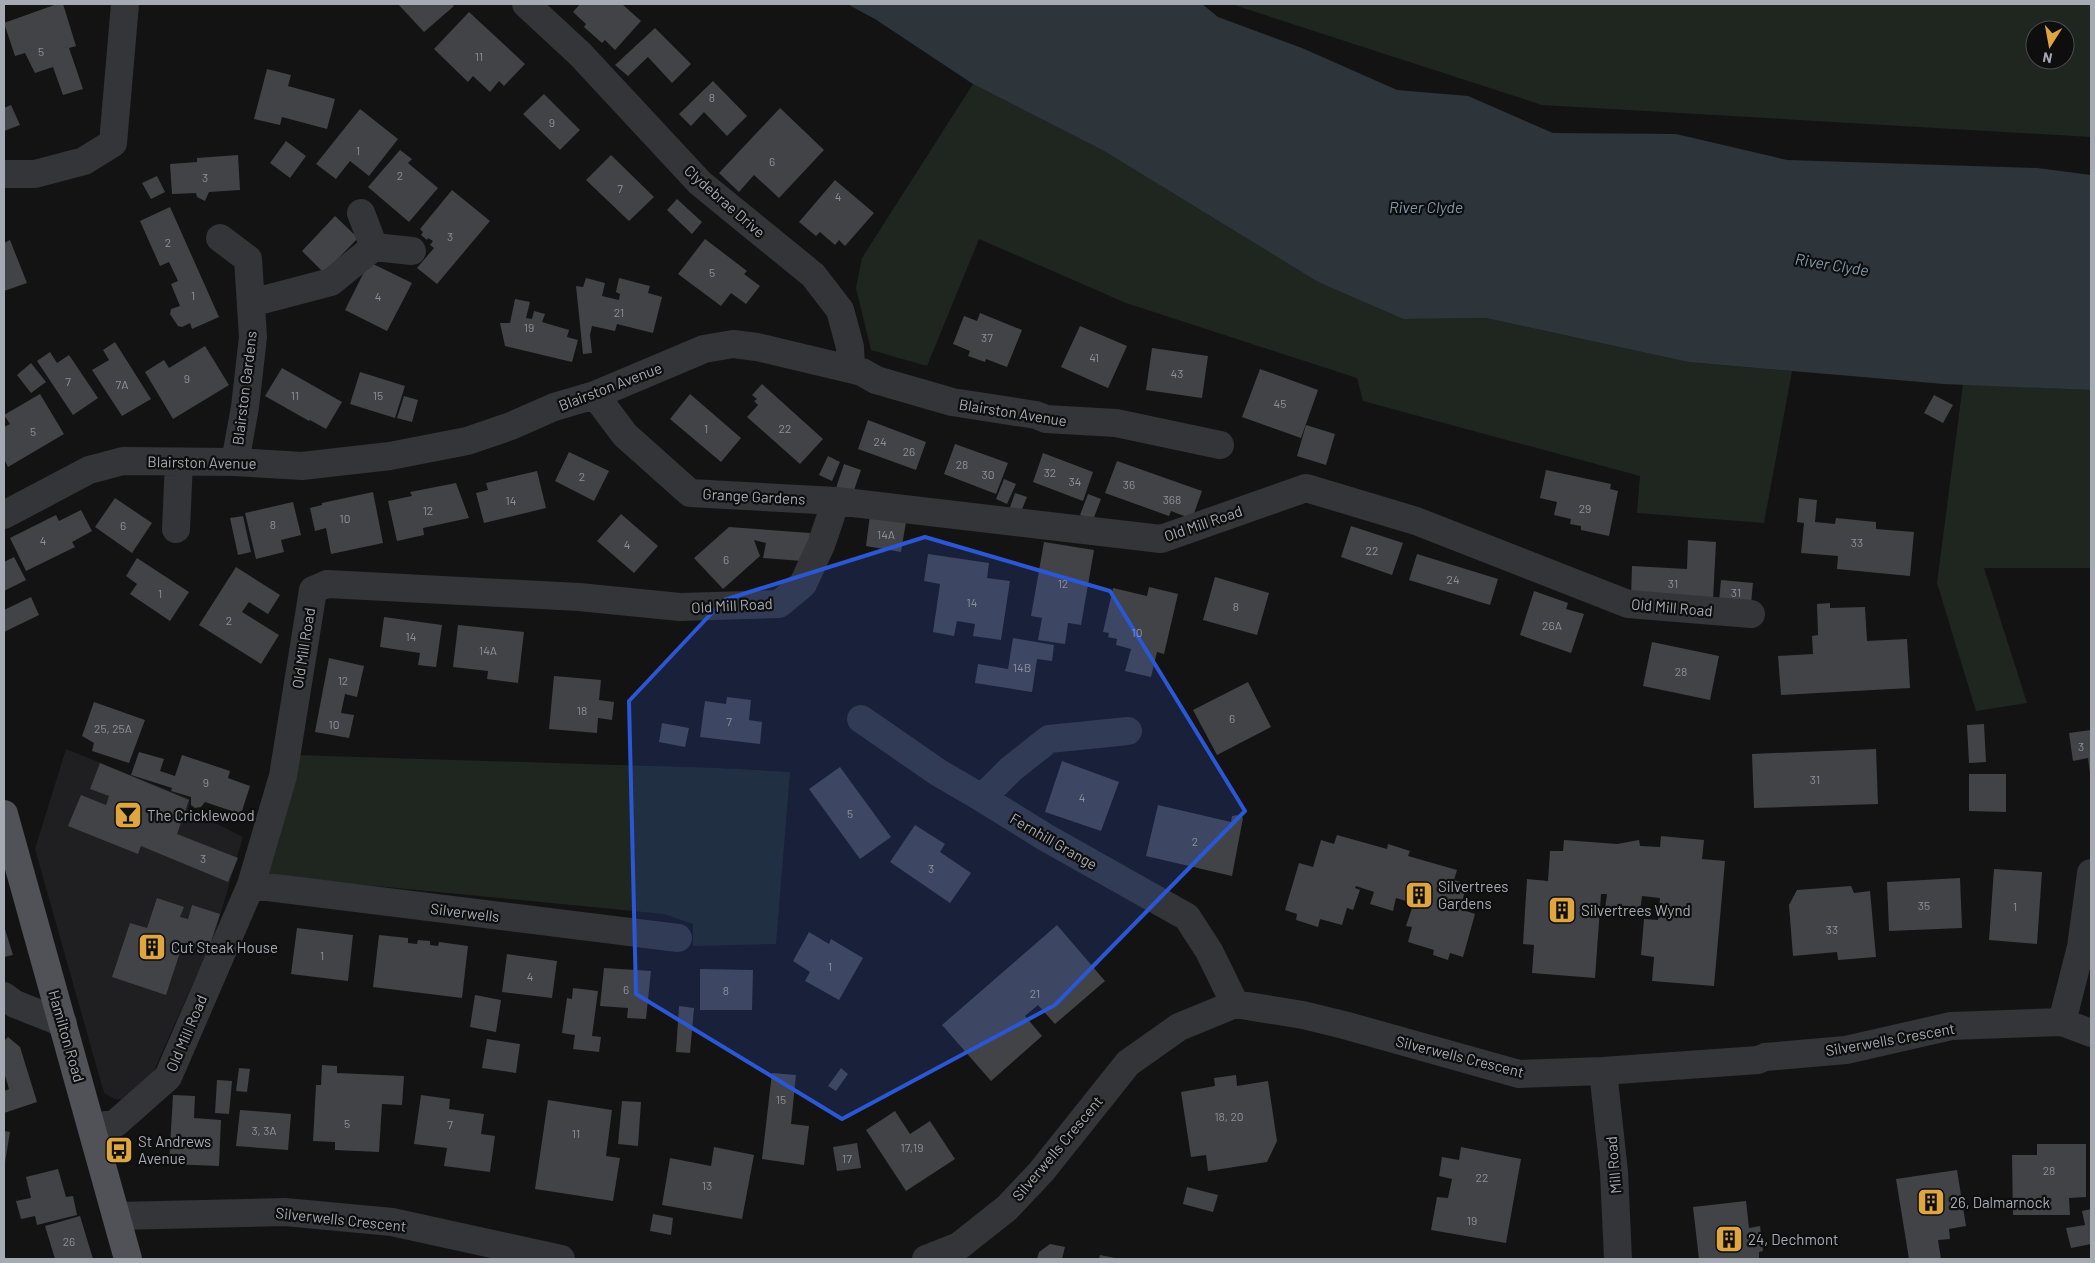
<svg xmlns="http://www.w3.org/2000/svg" width="2095" height="1263" viewBox="0 0 2095 1263" font-family="Barlow,sans-serif">
<rect width="100%" height="100%" fill="#131314"/>
<path fill="#1f1f21" d="M66,749L190,799L188,809L243,837L208,957L197,974L147,1086L133,1100L115,1099L104,1093L35,849Z"/>
<path fill="#1f2620" fill-rule="evenodd" d="M1231,4H2091V137L1542,105ZM2035,30H2065V60H2035Z
M973,84L1104,151L1318,282L1403,319L1486,318L1688,362L1792,371L1764,523L1637,513L1640,476L1363,401L1357,378L1126,303L979,239L927,366L871,350L856,288L862,258Z
M1963,384L2091,390V568H1984L2027,703L1976,711L1937,583Z
M293,755L716,768L790,772L776,944L693,946V924L664,914L262,875Z"/>
<path fill="#2d353b" d="M847,4H1202L1218,17L1302,48L1397,90L1468,96L1553,133L1676,134L1787,160L2037,168L2091,175V390L1944,384L1688,362L1486,318L1403,319L1318,282L1104,151L973,84L875,19Z"/>
<path fill="#424347" d="M57,4H63L76,46L69,48L83,89L63,95L53,67L35,73L25,53L15,56L4,23Z
M398,4H451L454,6L424,32Z
M580,4H622L641,21L615,50L605,40L602,43L584,27L586,24L573,12Z
M469,12L525,64L504,86L499,81L490,92L473,76L468,82L434,49Z
M655,28L691,64L672,83L648,57L628,76L615,65Z
M267,69L291,75L288,86L335,99L327,129L282,117L280,125L254,119Z
M713,81L747,116L727,136L704,112L691,126L679,114Z
M544,94L580,130L560,150L523,114Z
M11,105L20,125L4,131V108Z
M780,108L824,150L779,198L754,175L739,192L719,173Z
M360,109L398,139L369,176L350,161L336,179L316,164Z
M286,141L306,156L290,178L270,163Z
M400,150L412,159L408,163L438,188L409,222L368,187Z
M238,155L240,190L209,192L205,201L197,197L196,193L172,194L170,164L197,162V158Z
M611,155L654,197L629,221L586,180Z
M157,176L165,192L151,199L142,183Z
M835,180L874,213L845,246L839,240L835,245L820,232L816,236L799,222Z
M452,190L490,221L437,284L417,268L434,248L430,245L433,241L428,238L427,240L421,235L423,232L420,229Z
M677,199L702,222L692,234L667,210Z
M170,207L219,317L192,329L190,323L182,327L178,326L170,314L171,309L180,306L171,284L178,281L169,262L160,266L140,221Z
M335,216L358,238L324,273L302,251Z
M705,239L747,271L744,274L760,286L746,304L731,293L721,306L678,274Z
M10,240L27,283L4,291V243Z
M369,262L412,283L387,331L345,310Z
M586,278L605,283L602,296L619,300L620,294L616,292L619,278L650,286L648,293L662,297L653,333L617,324L615,331L592,326L590,335L592,353L583,354L576,286L583,287Z
M515,299L530,302L526,318L532,319L534,311L545,314L542,322L569,330L567,337L578,340L572,362L505,346L500,323H510Z
M980,313L1022,330L1007,367L986,359L985,362L968,356L970,351L953,344L964,316L977,321Z
M1080,326L1127,346L1108,388L1061,367Z
M115,342L151,399L122,416L92,370L109,360L103,350Z
M205,346L229,385L173,419L145,372L164,360L169,368Z
M1152,348L1208,356L1202,398L1146,390Z
M50,352L57,363L69,355L98,398L73,415L37,361Z
M31,363L46,382L31,393L17,375Z
M282,368L342,402L326,429L310,420L309,421L265,396Z
M1260,369L1318,390L1301,438L1242,417Z
M360,372L405,386L395,418L350,404Z
M762,384L823,439L800,464L747,417L758,405L754,401L757,399L752,395Z
M40,394L64,434L8,467L4,459V427L10,424L4,415Z
M690,394L741,438L721,462L670,419Z
M1934,395L1953,405L1943,423L1924,413Z
M404,396L418,400L412,422L397,418Z
M868,420L926,442L916,470L858,449Z
M1306,425L1335,434L1326,465L1297,456Z
M955,444L1008,463L996,494L944,474Z
M569,452L609,471L594,501L555,481Z
M1043,453L1093,472L1083,501L1033,482Z
M828,456L840,462L832,481L819,475Z
M1117,461L1202,491L1192,519L1171,511L1169,516L1105,493Z
M844,464L861,470L853,493L836,488Z
M1546,470L1611,484L1610,489L1618,491L1609,536L1581,530V526L1570,524L1571,519L1554,515L1557,502L1540,498Z
M537,471L546,508L484,523L476,493L488,490L486,483Z
M1004,479L1016,484L1007,504L996,499Z
M456,483L469,518L423,528L424,535L397,541L388,501L412,496L410,492Z
M373,492L383,543L331,554L326,528L315,531L310,508L322,505V503Z
M1015,493L1027,497L1020,514L1009,510Z
M1088,494L1101,499L1093,520L1080,515Z
M115,498L152,523L132,553L95,527Z
M1799,498L1817,500L1815,522L1835,524L1836,518L1876,522V529L1914,532L1910,576L1837,569L1838,556L1801,553L1804,523L1797,522Z
M293,502L301,535L281,540L284,552L256,559L245,513Z
M81,510L92,531L72,542L75,547L26,571L10,538L56,515L59,521Z
M621,514L658,546L634,573L597,541Z
M870,515L906,522L901,552L866,546Z
M243,516L251,552L238,555L230,518Z
M1351,526L1403,543L1392,575L1341,557Z
M729,527L810,533L808,549L802,561L763,558L766,543L754,540L760,556L723,589L694,558Z
M1688,540L1716,542L1713,601L1631,597L1632,566L1687,569Z
M1044,542L1094,550L1081,625L1068,623L1065,644L1038,640L1042,618L1031,616Z
M928,554L989,563L987,578L1010,581L1001,640L973,636L975,624L957,621L954,636L933,632L940,584L924,581Z
M1417,554L1498,579L1490,605L1409,580Z
M14,557L26,580L4,591V562Z
M137,558L189,592L170,621L130,594L137,584L126,576Z
M236,567L280,595L268,614L249,602L242,612L279,635L261,664L199,625Z
M1215,577L1269,593L1257,635L1203,620Z
M1721,580L1753,583L1751,604L1719,601Z
M1149,587L1178,594L1164,654L1157,652L1151,677L1125,671L1131,649L1116,645L1117,639L1108,637L1109,633L1103,632L1113,588L1147,596Z
M1534,591L1568,603L1566,609L1584,614L1571,653L1520,635Z
M31,597L39,615L4,632V610Z
M1830,603V608L1865,607L1867,641L1907,639L1910,688L1781,695L1778,656L1813,654L1812,636L1818,635L1817,604Z
M384,617L442,625L436,667L418,665L420,653L380,647Z
M458,625L524,632L518,683L487,679L488,671L453,667Z
M1013,638L1054,645L1052,661L1037,659L1032,692L975,683L978,664L1008,669Z
M1652,642L1719,656L1710,700L1643,686Z
M329,658L364,666L357,697L345,694L341,713L354,715L349,738L315,732Z
M554,676L601,680L599,700L614,702L612,720L598,718L597,733L549,729Z
M1248,682L1271,727L1217,755L1193,710Z
M727,697L751,700L749,720L762,722L760,744L700,737L705,701L726,704Z
M94,702L145,720L129,763L92,751L94,743L82,736Z
M662,723L689,728L685,747L659,742Z
M1984,724L1986,762L1969,763L1967,725Z
M2091,730V773H2090L2088,758L2073,761L2069,733Z
M1876,749L1878,804L1754,808L1752,754Z
M139,752L164,759L160,771L175,776L182,755L230,771L228,778L250,786L241,814L205,802L201,807L195,808L191,805V797L171,791L172,788L131,775Z
M1062,761L1119,782L1101,831L1045,812Z
M100,763L189,800L177,834L238,858L228,882L141,846L138,854L68,826L81,795L106,805L109,796L90,789Z
M840,767L891,837L860,859L809,789Z
M1969,774H2006V812L1969,811Z
M1158,805L1231,822L1232,816L1238,815L1243,818L1232,876L1146,856Z
M915,825L945,844L940,852L971,873L950,903L890,862Z
M1337,835L1387,849L1388,844L1410,851L1408,856L1457,870L1454,880L1467,884L1460,909L1475,914L1463,957L1450,953L1448,960L1433,955L1434,950L1408,942L1412,927L1406,926L1412,908L1417,909L1419,902L1408,899L1406,901L1396,898L1393,911L1370,904L1374,892L1356,886L1355,888L1360,890L1353,910L1347,908L1342,925L1320,919L1318,927L1296,920L1297,914L1285,910L1299,863L1313,867L1321,840L1334,844Z
M1661,836L1704,840L1702,859L1725,861L1714,986L1652,981L1654,957L1641,955L1644,919L1658,920L1660,898L1642,896L1640,912L1605,909L1607,894H1601L1595,978L1532,973L1534,945L1523,944L1527,879L1548,881L1550,851H1563L1564,840L1617,844L1639,840L1640,846L1660,847Z
M1994,869L2042,872L2037,944L1989,940Z
M1960,878L1962,928L1889,931L1887,882Z
M1851,886L1854,893L1870,891L1876,957L1838,960L1837,952L1793,956L1789,905L1797,890Z
M157,898L184,907L180,917L188,919L192,905L220,914L208,951L183,943L166,995L112,977L130,923L147,928Z
M1057,925L1105,981L1055,1024L1038,1005L1025,1016L1042,1036L991,1081L942,1025Z
M4,926L13,955L4,957Z
M297,928L353,935L348,981L291,974Z
M809,932L829,944L831,939L863,958L839,1000L805,981L810,972L793,961Z
M379,935L408,938V943L417,944L418,940L430,941V945L438,946L439,942L468,946L462,998L373,987Z
M507,954L557,961L552,998L502,992Z
M604,968L651,971L646,1019L627,1018L628,1008L600,1006Z
M700,969L753,970L752,1010H700Z
M573,988L598,991L592,1036L601,1037L599,1052L573,1049L575,1035L562,1033L567,998L572,999Z
M475,995L501,1000L496,1032L470,1027Z
M679,1006L694,1008L690,1053L676,1052Z
M8,1037L20,1047L37,1102L4,1113V1091L9,1089L4,1072V1041Z
M487,1039L520,1044L516,1073L482,1068Z
M322,1065L337,1066V1073L404,1076L402,1105L382,1104L379,1152L335,1150V1142L313,1141L316,1085H321Z
M239,1068L250,1069L247,1092L236,1091Z
M841,1068L848,1074L836,1091L828,1086Z
M772,1073L796,1075L791,1124L809,1126L804,1165L762,1159Z
M1236,1075L1237,1086L1268,1081L1277,1141L1267,1162L1208,1171L1206,1155L1191,1157L1181,1092L1215,1086L1214,1078Z
M217,1080L232,1081L229,1114L215,1113Z
M173,1095L195,1096L194,1118L221,1120L219,1166L169,1164Z
M421,1095L450,1099L449,1109L484,1114L481,1134L495,1136L490,1172L444,1166L447,1148L414,1144Z
M548,1100L612,1110L606,1156L620,1158L613,1201L535,1189Z
M622,1101L641,1102L638,1146L618,1144Z
M240,1110L291,1114L288,1150L236,1146Z
M895,1111L910,1134L930,1121L955,1159L906,1191L866,1130Z
M4,1131L10,1132L5,1162H4Z
M857,1143L861,1168L837,1171L833,1147Z
M2037,1144H2086V1197L2069,1198L2070,1215H2013L2012,1155H2037Z
M714,1147L754,1155L742,1219L662,1205L670,1158L711,1166Z
M1461,1147L1521,1159L1506,1243L1431,1230L1437,1197L1448,1198L1452,1179L1439,1176L1442,1157L1459,1160Z
M58,1169L66,1197L73,1196L77,1215L37,1225L35,1216L21,1219L16,1201L31,1198L26,1177Z
M1957,1170L1966,1226L1949,1229L1950,1239L1938,1240L1941,1259H1909L1896,1179Z
M1187,1187L1218,1195L1213,1212L1183,1204Z
M1746,1201L1749,1228L1760,1226L1763,1251L1759,1252V1259H1699L1693,1207Z
M2091,1209V1244L2071,1248L2066,1228L2085,1225L2082,1211Z
M653,1214L673,1218L671,1235L650,1231Z
M80,1216L93,1259H55L45,1226Z
M1050,1244L1065,1247L1062,1259H1037L1039,1252Z
M1100,1255L1115,1258V1259H1099Z"/>
<g fill="none" stroke-linecap="round" stroke-linejoin="round">
<path stroke="#343538" stroke-width="28" d="M526,4L580,54L700,183L813,275L840,310L850,347L851,369
M4,174H35L84,161L113,143L125,4
M361,213L374,247
M220,238L248,259L253,337L245,407L235,462
M251,303L331,282L374,247L412,251
M595,395L625,435L690,493L836,501
M4,515L89,470L123,461L235,462L302,466L390,456L467,441L511,426L554,407L595,395L704,349L733,344L757,347L862,372L876,380L952,402L1036,415L1046,419L1116,423L1220,445
M176,529L179,462
M861,719L939,773L982,798
M1128,731L1049,739L1011,769L982,798L1045,837L1187,917L1209,951L1235,1004
M251,885L678,938
M4,996L15,1004L63,1023
M2062,1022L2081,947L2091,873
M1603,1071L1614,1172L1618,1259
M93,1128L116,1123L168,1077L251,885L283,776L313,590L327,584L579,597L680,607L779,604L803,584L821,545L836,501L1161,539L1306,488L1416,521L1628,604L1751,614
M117,1216L285,1212L392,1222L561,1259
M926,1259L959,1246L1007,1208L1041,1172L1128,1063L1179,1027L1235,1004L1303,1015L1344,1025L1519,1074L1603,1071L1758,1060L1765,1057L1846,1050L1951,1026L2062,1022L2091,1033"/>
<path stroke="#505257" stroke-width="28" d="M4,814L128,1259"/>
</g>
<path fill="#2b57d4" fill-opacity="0.2" stroke="#2b57d4" stroke-width="4" stroke-linejoin="round" d="M925,537L1110,591L1245,811L1055,1005L842,1119L636,994L629,701L724,600Z"/>
<defs>
<g id="bar-square" transform="scale(1.4375)"><rect x="-9" y="-9" width="18" height="18" rx="4" fill="#dea541" stroke="#0e0e0f"/><path d="M-6-5H6L.8 .8V4.5H3.5V6h-7V4.5H-.8V.8Z" fill="#111"/></g>
<g id="building-square" transform="scale(1.4375)"><rect x="-9" y="-9" width="18" height="18" rx="4" fill="#dea541" stroke="#0e0e0f"/><path d="M-4-6H4V6H1V3H-1V6H-4ZM-2.5-4.3h1.7v1.8h-1.7ZM.8-4.3h1.7v1.8H.8ZM-2.5-1h1.7V.8h-1.7ZM.8-1h1.7V.8H.8Z" fill="#111"/></g>
<g id="bus-square" transform="scale(1.4375)"><rect x="-9" y="-9" width="18" height="18" rx="4" fill="#dea541" stroke="#0e0e0f"/><path d="M-5-6H5V4H4V6H2V4H-2V6H-4V4H-5ZM-3.5-4V0h7V-4ZM-3.5 1.2v1.5H-2V1.2ZM2 1.2v1.5H3.5V1.2Z" fill="#111"/></g>
</defs>
<g fill-rule="evenodd">
<use href="#bar-square" x="128" y="815"/>
<use href="#building-square" x="1419" y="895"/>
<use href="#building-square" x="1562" y="910"/>
<use href="#building-square" x="152" y="947"/>
<use href="#bus-square" x="119" y="1150"/>
<use href="#building-square" x="1931" y="1202"/>
<use href="#building-square" x="1729" y="1239"/>
</g>
<g text-anchor="middle" dominant-baseline="central" stroke-width="4.5" stroke-linejoin="round" paint-order="stroke">
<g font-size="12" fill="#8c9098">
<text x="41" y="51">5</text>
<text x="479" y="56">11</text>
<text x="712" y="97">8</text>
<text x="552" y="122">9</text>
<text x="358" y="150">1</text>
<text x="772" y="161">6</text>
<text x="400" y="175">2</text>
<text x="205" y="177">3</text>
<text x="620" y="188">7</text>
<text x="838" y="196">4</text>
<text x="450" y="236">3</text>
<text x="168" y="242">2</text>
<text x="712" y="272">5</text>
<text x="193" y="295">1</text>
<text x="378" y="296">4</text>
<text x="619" y="312">21</text>
<text x="529" y="327">19</text>
<text x="987" y="337">37</text>
<text x="1094" y="357">41</text>
<text x="1177" y="373">43</text>
<text x="187" y="378">9</text>
<text x="68" y="381">7</text>
<text x="122" y="384">7A</text>
<text x="295" y="395">11</text>
<text x="378" y="395">15</text>
<text x="1280" y="403">45</text>
<text x="706" y="428">1</text>
<text x="785" y="428">22</text>
<text x="33" y="431">5</text>
<text x="880" y="441">24</text>
<text x="909" y="451">26</text>
<text x="962" y="464">28</text>
<text x="1050" y="472">32</text>
<text x="988" y="474">30</text>
<text x="582" y="476">2</text>
<text x="1075" y="481">34</text>
<text x="1129" y="484">36</text>
<text x="1172" y="499">368</text>
<text x="511" y="500">14</text>
<text x="1585" y="508">29</text>
<text x="428" y="510">12</text>
<text x="345" y="518">10</text>
<text x="273" y="524">8</text>
<text x="123" y="525">6</text>
<text x="886" y="534">14A</text>
<text x="43" y="540">4</text>
<text x="1857" y="542">33</text>
<text x="627" y="544">4</text>
<text x="1372" y="550">22</text>
<text x="726" y="559">6</text>
<text x="1453" y="579">24</text>
<text x="1063" y="583">12</text>
<text x="1673" y="583">31</text>
<text x="1736" y="592">31</text>
<text x="160" y="593">1</text>
<text x="972" y="602">14</text>
<text x="1236" y="606">8</text>
<text x="229" y="620">2</text>
<text x="1552" y="625">26A</text>
<text x="1137" y="632">10</text>
<text x="411" y="636">14</text>
<text x="488" y="650">14A</text>
<text x="1022" y="667">14B</text>
<text x="1681" y="671">28</text>
<text x="343" y="680">12</text>
<text x="582" y="710">18</text>
<text x="1232" y="718">6</text>
<text x="729" y="721">7</text>
<text x="334" y="724">10</text>
<text x="113" y="728">25, 25A</text>
<text x="2081" y="746">3</text>
<text x="1815" y="779">31</text>
<text x="206" y="782">9</text>
<text x="1082" y="797">4</text>
<text x="850" y="813">5</text>
<text x="1195" y="841">2</text>
<text x="203" y="858">3</text>
<text x="931" y="868">3</text>
<text x="1924" y="905">35</text>
<text x="2015" y="906">1</text>
<text x="1832" y="929">33</text>
<text x="322" y="955">1</text>
<text x="830" y="966">1</text>
<text x="530" y="976">4</text>
<text x="626" y="989">6</text>
<text x="726" y="990">8</text>
<text x="1035" y="993">21</text>
<text x="781" y="1099">15</text>
<text x="1229" y="1116">18, 20</text>
<text x="347" y="1123">5</text>
<text x="450" y="1124">7</text>
<text x="264" y="1130">3, 3A</text>
<text x="576" y="1133">11</text>
<text x="912" y="1147">17,19</text>
<text x="847" y="1158">17</text>
<text x="2049" y="1170">28</text>
<text x="1482" y="1177">22</text>
<text x="707" y="1185">13</text>
<text x="1472" y="1220">19</text>
<text x="69" y="1241">26</text>
</g>
<g font-size="15" fill="#a5aab3" stroke="#0e0e0f">
<text transform="translate(725 201) rotate(41)">Clydebrae Drive</text>
<text transform="translate(610 386) rotate(-21)">Blairston Avenue</text>
<text transform="translate(244 388) rotate(-83)">Blairston Gardens</text>
<text transform="translate(1013 412) rotate(9)">Blairston Avenue</text>
<text transform="translate(202 462) rotate(1)">Blairston Avenue</text>
<text transform="translate(754 496) rotate(3)">Grange Gardens</text>
<text transform="translate(1203 523) rotate(-19)">Old Mill Road</text>
<text transform="translate(732 605) rotate(-3)">Old Mill Road</text>
<text transform="translate(1672 607) rotate(5)">Old Mill Road</text>
<text transform="translate(303 648) rotate(-81)">Old Mill Road</text>
<text transform="translate(1054 841) rotate(30)">Fernhill Grange</text>
<text transform="translate(465 912) rotate(7)">Silverwells</text>
<text transform="translate(186 1033) rotate(-67)">Old Mill Road</text>
<text transform="translate(67 1036) rotate(74)">Hamilton Road</text>
<text transform="translate(1890 1039) rotate(-10)">Silverwells Crescent</text>
<text transform="translate(1460 1056) rotate(14)">Silverwells Crescent</text>
<text transform="translate(1057 1148) rotate(-50)">Silverwells Crescent</text>
<text transform="translate(1613 1165) rotate(-95)">Mill Road</text>
<text transform="translate(341 1219) rotate(6)">Silverwells Crescent</text>
</g>
<g font-size="15" fill="#a5aab3" stroke="#0e0e0f" text-anchor="start">
<text x="147" y="815">The Cricklewood</text>
<text x="1438" y="886">Silvertrees<tspan x="1438" dy="17">Gardens</tspan></text>
<text x="1581" y="910">Silvertrees Wynd</text>
<text x="171" y="947">Cut Steak House</text>
<text x="138" y="1141">St Andrews<tspan x="138" dy="17">Avenue</tspan></text>
<text x="1950" y="1202">26, Dalmarnock</text>
<text x="1748" y="1239">24, Dechmont</text>
</g>
<g font-size="16" font-style="italic" fill="#8098ab" stroke="#0e0e0f">
<text x="1426" y="206">River Clyde</text>
<text transform="translate(1832 264) rotate(9)">River Clyde</text>
</g>
</g>
<rect width="2095" height="1263" fill="none" stroke="#a5aab3" stroke-width="10"/>
<g transform="translate(2050 45) rotate(191)"><circle r="24" fill="#0e0e0f" stroke="#4a4c51"/>
<path d="M0-4L9 19L0 12L-9 19Z" fill="#dea541"/>
<text y="-8" font-size="14" font-weight="bold" text-anchor="middle" fill="#a5aab3">N</text>
</g>
</svg>
